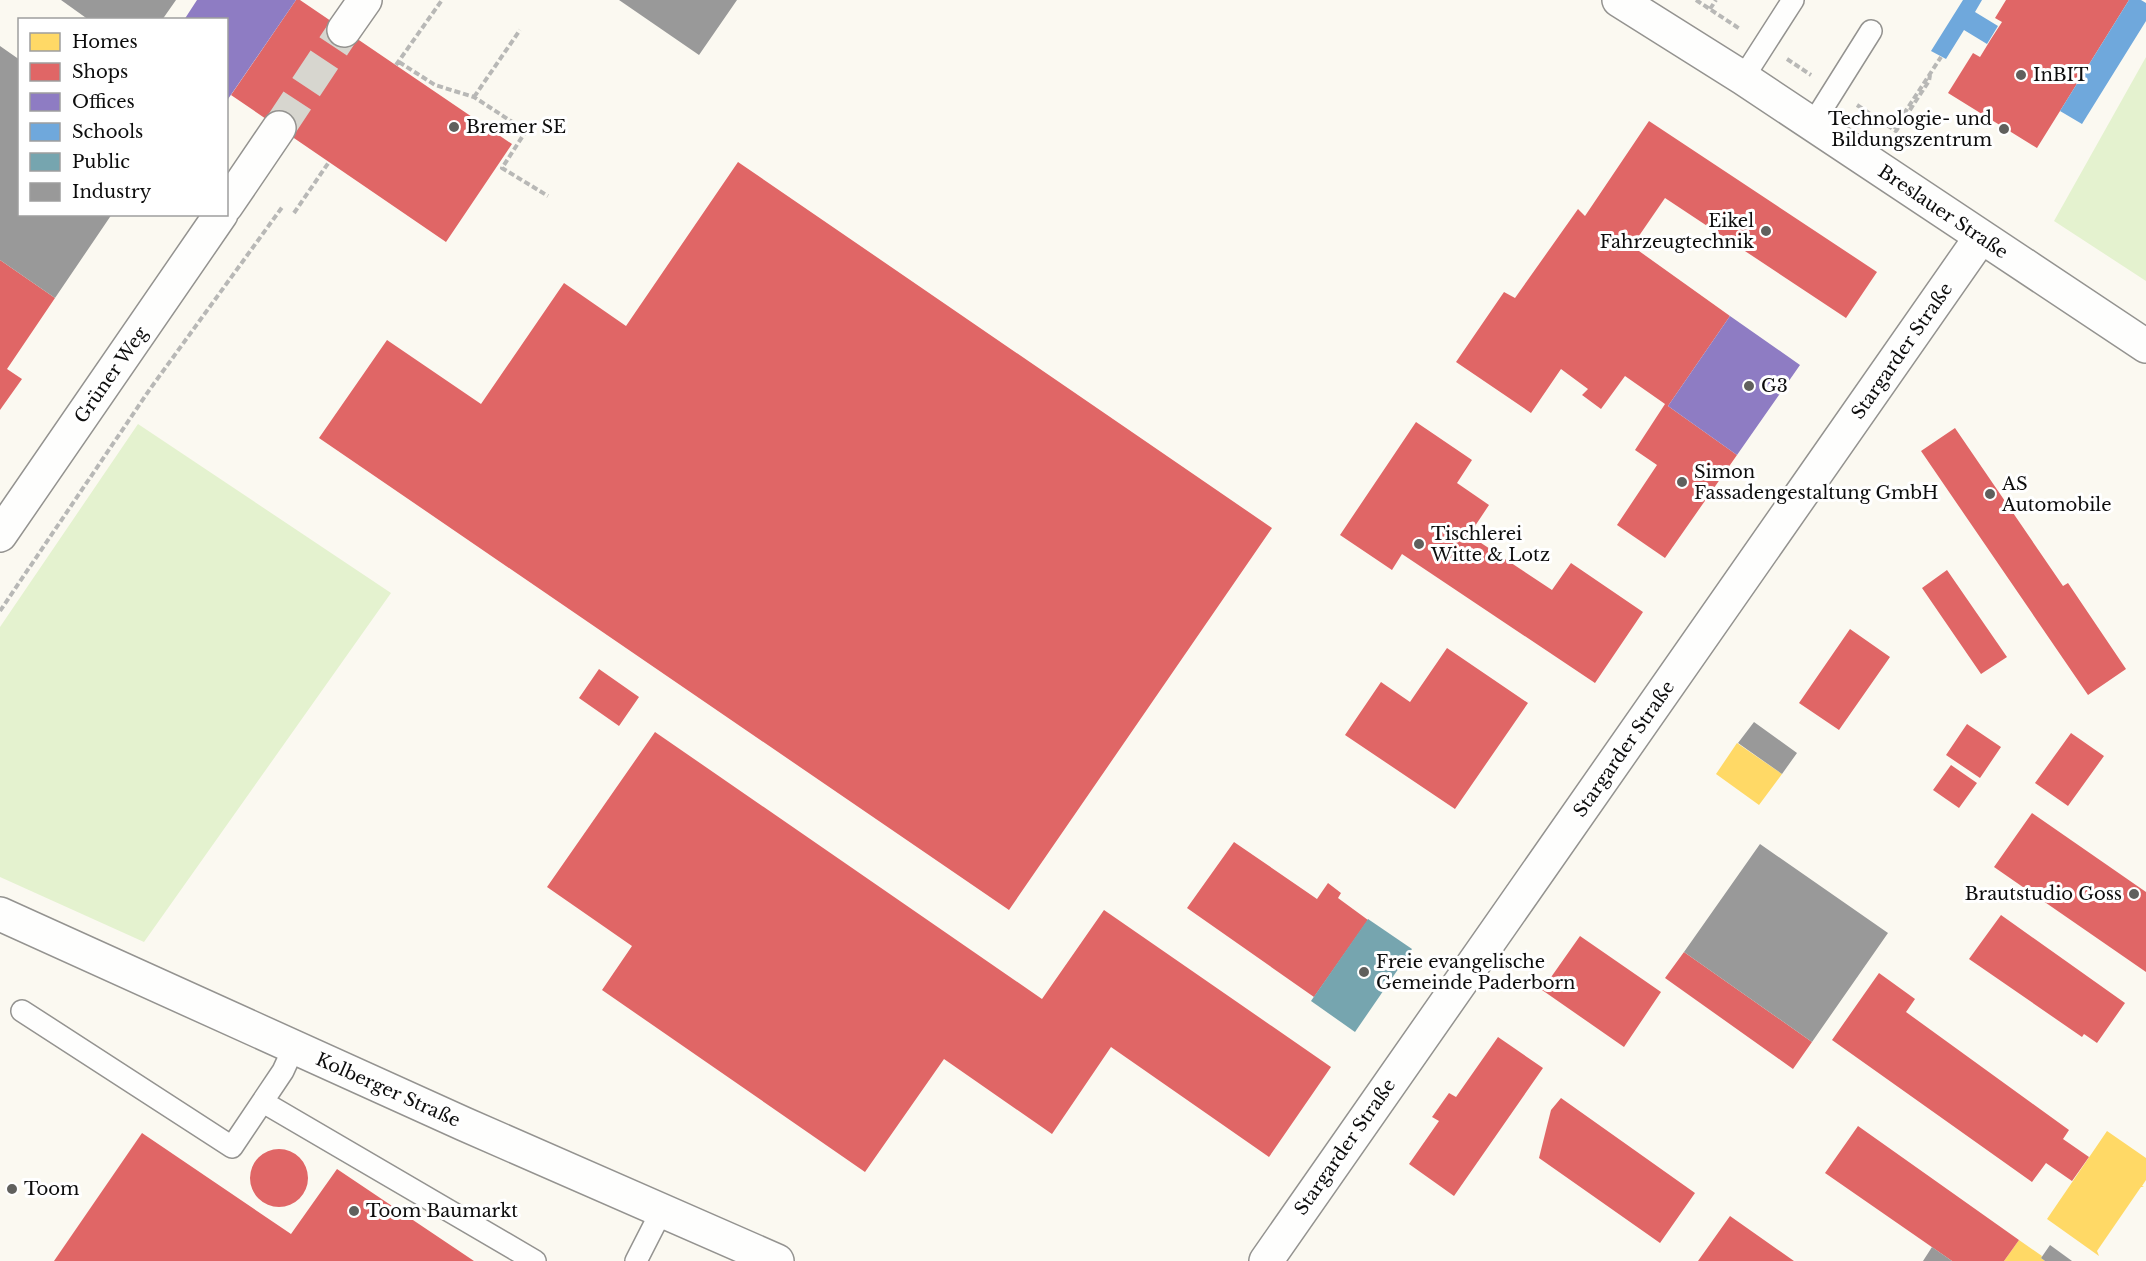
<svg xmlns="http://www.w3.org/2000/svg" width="2146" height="1261" viewBox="0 0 2146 1261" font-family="'Libre Baskerville',serif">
<rect width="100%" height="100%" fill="#fbf9f1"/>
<path fill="#e4f2cf" d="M2146,57V281L2054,221Z
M138,424L391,593L144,942L0,877V627Z"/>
<path fill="#ffd966" d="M1737,743L1782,774L1759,805L1716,774Z
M2107,1131L2146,1158V1180L2142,1186L2144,1187H2141L2097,1251L2099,1256L2047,1219Z
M2019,1240L2042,1256L2041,1258L2045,1261H2004Z"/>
<path fill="#e06666" d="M296,0H300L512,144L446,242L231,95Z
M2006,0H2129L2037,148L1948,93L1973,53L1980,57L1991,39L2002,22L1995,18Z
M1649,121L1877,272L1846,318L1665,198L1632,246L1730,316L1668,406L1737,455L1665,558L1617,525L1657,465L1635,450L1665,404L1625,376L1601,409L1582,395L1588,389L1561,369L1531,413L1456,362L1504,292L1515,298L1578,209L1585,216Z
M738,162L1272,528L1009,910L319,438L387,340L481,404L564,283L626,326Z
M0,260L55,298L7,369L22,379L0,410Z
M1416,422L1472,460L1457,483L1489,505L1469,535L1552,590L1571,563L1643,612L1595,683L1402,554L1392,570L1340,535Z
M1955,428L2063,586L2068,583L2126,669L2088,695L1921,451Z
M1947,570L2007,657L1981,674L1922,588Z
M1850,629L1890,657L1839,730L1799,703Z
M1447,648L1528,703L1455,809L1345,735L1381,682L1410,702Z
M599,669L639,697L619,726L579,698Z
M1967,724L2001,747L1980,778L1946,755Z
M655,732L1042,999L1104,910L1331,1067L1269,1157L1111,1047L1052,1134L944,1059L865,1172L602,990L632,946L547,887Z
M2071,733L2104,756L2068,806L2035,783Z
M1951,765L1977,783L1959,808L1933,790Z
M2032,813L2146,892V972L1994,867Z
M1234,842L1317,899L1328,883L1341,893L1338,898L1368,920L1314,997L1187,908Z
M2001,915L2125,1003L2097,1043L2084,1034L2082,1037L1969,959Z
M1580,936L1661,992L1624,1047L1542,990Z
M1684,952L1812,1042L1793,1069L1665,978Z
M1879,973L1915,999L1906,1012L2069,1130L2063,1139L2089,1157L2072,1181L2046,1163L2032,1182L1832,1040Z
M1498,1037L1543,1068L1454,1196L1409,1164L1439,1121L1432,1117L1449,1093L1456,1097Z
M1561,1098L1695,1193L1660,1243L1539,1158L1551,1110Z
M1858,1126L2019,1240L2004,1261H1952L1825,1173Z
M142,1133L291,1234L337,1169L474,1261H54Z
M250 1178a29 29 0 1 1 58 0a29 29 0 1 1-58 0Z
M1730,1216L1794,1261H1698Z"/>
<path fill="#8e7cc3" d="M197,0H296L226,102V20H184Z
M1730,316L1800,365L1737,455L1668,406Z"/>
<path fill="#6fa8dc" d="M1963,0H1982L1975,12L1998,26L1987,44L1964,30L1946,59L1931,51Z
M2129,0H2141L2146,3V21L2082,124L2060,111Z"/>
<path fill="#76a5af" d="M1368,919L1412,949L1355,1032L1311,1001Z"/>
<path fill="#999" d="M61,0H176L162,20H89Z
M619,0H737L699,55Z
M0,46L20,60V214H112L55,298L0,260Z
M1754,722L1797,753L1782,774L1738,743Z
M1760,844L1888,933L1812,1042L1684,952Z
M2050,1245L2072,1261H2045L2041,1258Z
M1932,1247L1952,1261H1923Z"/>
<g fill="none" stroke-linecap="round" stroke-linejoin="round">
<path stroke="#d7d6cf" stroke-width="33" stroke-dasharray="33 16" stroke-linecap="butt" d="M279,128L344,30"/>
<g stroke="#949390" stroke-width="24">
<path id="service" d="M1743,78L1793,0
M1812,125L1871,31
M22,1011L232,1147L283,1071L294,1047
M263,1102L535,1261
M636,1261L662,1210"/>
</g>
<g stroke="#949390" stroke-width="36">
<path id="minor" d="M1619,0L1743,78L2146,346
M344,30L365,0
M226,206L279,128
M0,535L221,214
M0,914L464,1124L777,1261
M1266,1261L1981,237"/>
</g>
<path stroke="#b8b8b6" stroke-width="4" stroke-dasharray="6 3" stroke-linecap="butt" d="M1696,0L1740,29
M1710,9L1716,0
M1787,59L1811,75
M399,62L435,85L474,97L526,131L502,168L548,196
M396,65L442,0
M474,97L520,30
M1857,105L1896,131L1929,81L1930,75
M1894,129L1941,57
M294,213L329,162
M0,611L150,389L283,206"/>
<use href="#service" stroke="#fefefd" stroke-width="21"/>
<use href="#minor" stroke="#fefefd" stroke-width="33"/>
</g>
<g fill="#60605d" stroke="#fff" stroke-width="2">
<circle cx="2021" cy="75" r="6"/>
<circle cx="454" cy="127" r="6"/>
<circle cx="2004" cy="129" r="6"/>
<circle cx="1766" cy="231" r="6"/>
<circle cx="1749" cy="386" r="6"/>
<circle cx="1682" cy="482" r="6"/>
<circle cx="1990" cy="494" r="6"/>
<circle cx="1419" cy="544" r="6"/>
<circle cx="2134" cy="894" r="6"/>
<circle cx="1364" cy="972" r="6"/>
<circle cx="12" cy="1189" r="6"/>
<circle cx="354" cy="1211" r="6"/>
</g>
<g text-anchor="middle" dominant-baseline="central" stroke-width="6" stroke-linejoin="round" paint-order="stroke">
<g font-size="18" fill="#0d0d0d" stroke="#fff" text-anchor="start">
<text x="2033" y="75">InBIT</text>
<text x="1992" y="119" text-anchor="end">Technologie- und<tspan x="1992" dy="21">Bildungszentrum</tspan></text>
<text x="466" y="127">Bremer SE</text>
<text x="1754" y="221" text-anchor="end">Eikel<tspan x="1754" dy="21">Fahrzeugtechnik</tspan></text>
<text x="1761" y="386">G3</text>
<text x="1694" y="472">Simon<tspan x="1694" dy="21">Fassadengestaltung GmbH</tspan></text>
<text x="2002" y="484">AS<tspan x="2002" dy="21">Automobile</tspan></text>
<text x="1431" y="534">Tischlerei<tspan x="1431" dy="21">Witte &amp; Lotz</tspan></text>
<text x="2122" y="894" text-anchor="end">Brautstudio Goss</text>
<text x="1376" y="962">Freie evangelische<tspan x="1376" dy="21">Gemeinde Paderborn</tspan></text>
<text x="24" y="1189">Toom</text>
<text x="366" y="1211">Toom Baumarkt</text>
</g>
<g font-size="18" fill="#0d0d0d" stroke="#fff">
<text transform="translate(1943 212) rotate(34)">Breslauer Straße</text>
<text transform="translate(1902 351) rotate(-55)">Stargarder Straße</text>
<text transform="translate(111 375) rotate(-55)">Grüner Weg</text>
<text transform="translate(1624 749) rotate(-55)">Stargarder Straße</text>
<text transform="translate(388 1090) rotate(24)">Kolberger Straße</text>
<text transform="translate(1345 1147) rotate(-55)">Stargarder Straße</text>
</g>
</g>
<rect x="18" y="18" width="210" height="198" fill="#ffffff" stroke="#9e9e9e" stroke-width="1.5"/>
<rect x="30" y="33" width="30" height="18" fill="#ffd966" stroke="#9e9e9e" stroke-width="1.5"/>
<text x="72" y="48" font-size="18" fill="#0d0d0d">Homes</text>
<rect x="30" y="63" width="30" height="18" fill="#e06666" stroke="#9e9e9e" stroke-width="1.5"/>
<text x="72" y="78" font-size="18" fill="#0d0d0d">Shops</text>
<rect x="30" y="93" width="30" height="18" fill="#8e7cc3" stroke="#9e9e9e" stroke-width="1.5"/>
<text x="72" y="108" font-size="18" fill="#0d0d0d">Offices</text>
<rect x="30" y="123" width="30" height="18" fill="#6fa8dc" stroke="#9e9e9e" stroke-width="1.5"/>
<text x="72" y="138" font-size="18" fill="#0d0d0d">Schools</text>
<rect x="30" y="153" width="30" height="18" fill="#76a5af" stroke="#9e9e9e" stroke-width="1.5"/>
<text x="72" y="168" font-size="18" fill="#0d0d0d">Public</text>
<rect x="30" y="183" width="30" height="18" fill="#999999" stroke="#9e9e9e" stroke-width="1.5"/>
<text x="72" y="198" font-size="18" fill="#0d0d0d">Industry</text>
</svg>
